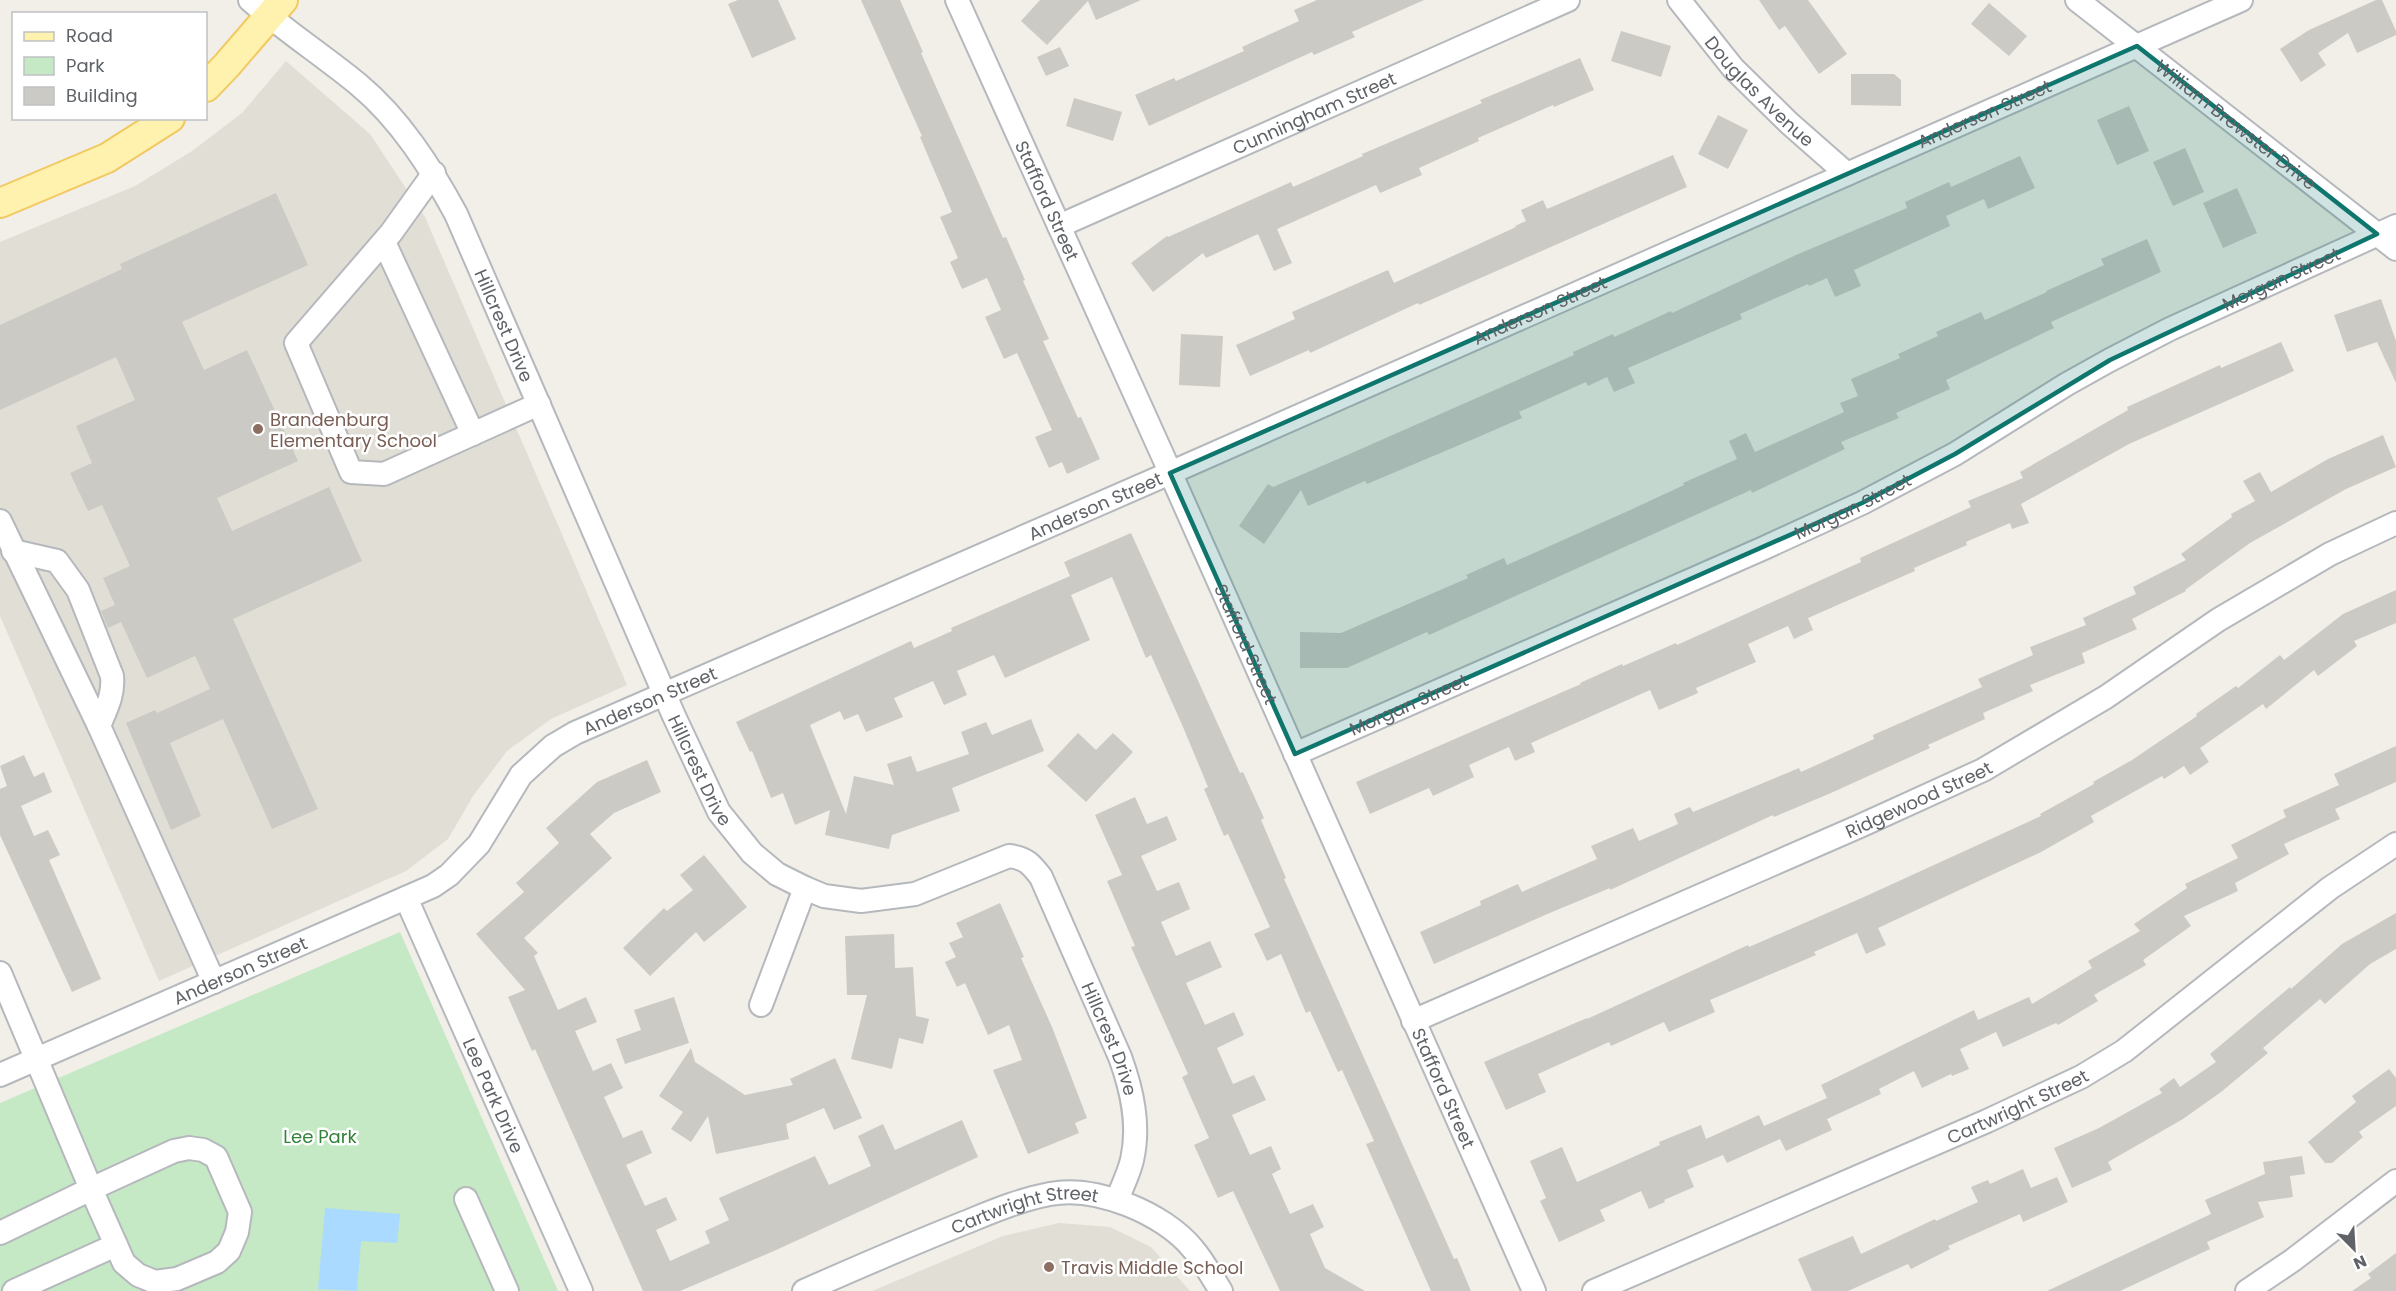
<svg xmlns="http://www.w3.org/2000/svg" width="2396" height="1291" viewBox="0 0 2396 1291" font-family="Poppins,sans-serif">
<rect width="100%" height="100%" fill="#f1efe8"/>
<path fill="#e1ded6" d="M286,61L370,134L425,217L627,685L551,719L507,751L473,796L448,839L406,871L159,981L0,616V242L135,186L192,151L242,113Z
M1059,1223L1110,1227L1151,1247L1190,1291H872L1003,1236Z"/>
<path fill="#c5e8c5" d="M400,932L558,1291H0V1103Z"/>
<path fill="#aadaff" d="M325,1208L400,1214L397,1243L361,1241L357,1291L318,1289Z"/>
<path fill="#cccac5" d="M738,0H778L796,39L752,58L728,4Z
M861,0H900L923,52L921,53L1003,238L1006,237L1025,280L1023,281L1049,339L1043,341L1078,418L1081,417L1100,459L1067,474L1062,462L1049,468L1035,437L1052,430L1017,353L1004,359L985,317L1001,310L987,278L962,289L950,262L958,258L940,217L952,212L920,137L922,136Z
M1040,0H1141L1096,20L1088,1L1047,45L1021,21Z
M1317,0H1424L1352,32L1355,37L1314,55L1312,52L1149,126L1135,95L1174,78L1176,81L1244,51L1242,47L1299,21L1294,10Z
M1759,0H1808L1847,54L1819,74L1785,26L1779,30Z
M2376,0H2382L2396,31V35L2357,53L2348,33L2318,53L2326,65L2301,82L2280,49L2309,30Z
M1989,3L2027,36L2009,56L1971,24Z
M1621,31L1671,46L1661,77L1611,61Z
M1060,47L1069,66L1046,76L1037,57Z
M1580,58L1594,90L1554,107L1553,105L1478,138L1479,141L1419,168L1422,175L1380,193L1376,185L1277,229L1292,263L1274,271L1258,234L1206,258L1203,253L1153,292L1131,263L1167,236L1168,237L1291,182L1293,187L1363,156L1362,154L1482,103L1480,100Z
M1851,74H1894L1901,80V106L1851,105Z
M1074,98L1122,112L1113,141L1066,126Z
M2129,106L2149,151L2117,165L2097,120Z
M1718,115L1748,130L1728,169L1698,154Z
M2185,148L2204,192L2173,206L2153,162Z
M1673,155L1687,187L1419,305L1418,303L1310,353L1309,350L1250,376L1236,345L1295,319L1292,312L1388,270L1394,283L1516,227L1515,226L1526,221L1521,210L1543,200L1547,209Z
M2020,156L2035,188L1988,209L1984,199L1946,216L1950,226L1854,270L1861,286L1835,297L1827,278L1809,286L1808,284L1740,314L1742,319L1628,368L1635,383L1614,392L1607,377L1588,386L1586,382L1519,412L1522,418L1476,438L1367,484L1365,481L1308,506L1301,490L1264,544L1239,526L1268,484L1273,487L1338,459L1574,355L1573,352L1613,334L1614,337L1671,311L1672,313L1796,255L1907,208L1905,202L1949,182L1951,187Z
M2237,188L2257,233L2223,248L2203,203Z
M276,193L308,265L182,322L204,370L247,350L298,461L217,498L232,531L329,487L362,561L233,619L318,809L272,829L223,719L170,743L201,816L171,830L126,723L155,710L157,713L210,689L195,656L147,678L121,622L108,628L101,611L115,605L103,578L130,566L102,505L88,511L70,473L92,463L76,426L135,400L116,357L0,410V325L122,269L120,264Z
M2147,239L2161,272L2051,322L2054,328L1946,380L1950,389L1896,413L1899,418L1841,442L1845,449L1752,493L1751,490L1429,635L1427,632L1347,668H1300V632L1341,633L1468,578L1466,575L1504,558L1507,565L1628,511L1684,485L1683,483L1737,459L1729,441L1746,433L1755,452L1844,412L1840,403L1858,396L1851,379L1900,358L1898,354L1938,336L1936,332L1981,312L1985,320L2047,292L2046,291L2104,265L2101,259Z
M2381,299L2396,341V383L2377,342L2347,352L2334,315Z
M1181,334L1223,336L1220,387L1179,385Z
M2281,342L2294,371L2129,444L2021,504L2029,523L2012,529L2010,523L1966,542L1967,545L1914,568L1915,571L1808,618L1813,630L1794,639L1788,626L1748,644L1756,662L1696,688L1698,693L1659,710L1650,690L1531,743L1535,752L1515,761L1509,747L1469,765L1474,777L1433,796L1429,788L1370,814L1356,782L1581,684L1580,683L1622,664L1623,666L1676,643L1677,645L1861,562L1860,558L1971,507L1968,501L2023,478L2020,472L2128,410L2127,407L2220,365L2221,368Z
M2383,435L2396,467L2346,489L2250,543L2185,590L2186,591L2132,619L2137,629L2082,653L2085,663L2030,685L2033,691L1983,713L1985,719L1928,745L1930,748L1831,793L1774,817L1773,815L1610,890V888L1552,912L1434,964L1420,932L1481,905L1480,901L1518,884L1522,892L1597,859L1591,846L1633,828L1639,841L1678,824L1674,814L1690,807L1693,812L1799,768L1801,772L1874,739L1873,735L1982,687L1978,679L2033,655L2030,647L2086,625L2083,618L2136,594L2133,587L2186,560L2181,554L2232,517L2231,514L2255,501L2243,481L2260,472L2271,492L2328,459Z
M1131,533L1240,773L1243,772L1264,818L1261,820L1286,878L1284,879L1454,1259L1457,1258L1471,1291H1431L1366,1144L1374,1141L1342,1070L1338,1072L1310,1011L1306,1013L1281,954L1267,961L1254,934L1270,927L1228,834L1224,836L1204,789L1208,787L1183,727L1151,655L1146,658L1112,577L1071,595L1090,640L1005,678L994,655L957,671L967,695L944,705L933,681L894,698L903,717L866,732L858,714L844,720L840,711L810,725L846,814L854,776L894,785L887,764L911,756L917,772L969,754L961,732L986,722L992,735L1031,719L1044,751L952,788L960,811L892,835L889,849L825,835L830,810L795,825L783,793L771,798L752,751L750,752L736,722L911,641L914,648L952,631L951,628L1070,576L1064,562Z
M2396,590V623L2354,641L2357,646L2318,676L2314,670L2266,709L2263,704L2200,748L2209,762L2190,775L2184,766L2164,779L2162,776L2091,816L2094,822L2041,852L1878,928L1886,945L1866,954L1857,933L1814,952L1816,955L1710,1000L1715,1012L1669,1032L1664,1022L1611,1046L1609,1042L1538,1074L1546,1092L1506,1110L1484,1062L1587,1018V1019L1748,945L1749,947L1864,897L2041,816L2040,814L2094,784L2093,782L2132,760L2197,716L2196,714L2236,686L2238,688L2280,655L2284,660L2343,614Z
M1078,733L1096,750L1113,733L1133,752L1086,802L1047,766Z
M2396,746V782L2335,809L2340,819L2284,844L2289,854L2235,883L2238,891L2184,916L2191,926L2143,960L2146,965L2094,995L2098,1001L2058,1025L2056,1023L2003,1047L1996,1032L1960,1049L1969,1069L1952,1076L1951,1074L1922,1088L1914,1071L1879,1089L1881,1094L1827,1119L1832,1130L1786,1151L1780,1139L1727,1163L1723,1155L1687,1170L1694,1187L1664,1200L1665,1202L1649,1209L1641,1191L1600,1210L1605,1221L1559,1242L1540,1201L1546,1198L1530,1161L1562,1147L1577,1182L1660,1145L1659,1142L1701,1125L1706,1139L1759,1115L1764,1126L1827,1098L1821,1085L1974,1010L1978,1020L2029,997L2032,1004L2092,968L2088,961L2140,931L2134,924L2187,888L2185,884L2238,858L2231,845L2286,817L2283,810L2339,785L2334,774Z
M24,755L34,777L44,772L52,792L21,806L34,836L48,830L60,855L49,860L101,979L72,992L0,835V789L7,786L0,766Z
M647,760L661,792L614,813L590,834L612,858L524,938L538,953L534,956L558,1010L586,997L597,1022L575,1031L593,1071L611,1063L623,1088L604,1097L623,1138L642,1130L652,1153L626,1165L645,1206L666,1197L677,1220L656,1230L670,1261L710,1243L705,1231L729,1220L719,1198L815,1156L829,1185L871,1166L858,1136L883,1124L895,1150L962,1120L978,1157L774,1251L680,1291H643L535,1049L532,1051L508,997L525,990L476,934L524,892L516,883L559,843L546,828L597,782Z
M1135,797L1147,824L1167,816L1177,840L1141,856L1157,891L1179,882L1190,909L1161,922L1176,956L1210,941L1222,967L1186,983L1205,1025L1234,1012L1244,1035L1217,1048L1233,1084L1254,1075L1266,1100L1232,1115L1250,1155L1271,1146L1281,1169L1272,1174L1290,1214L1313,1204L1324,1227L1310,1234L1325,1268L1365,1291H1280L1233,1191L1218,1198L1194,1145L1209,1138L1182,1077L1188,1074L1131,947L1135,946L1107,881L1122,875L1095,815Z
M704,855L747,907L704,942L696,932L650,976L623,948L664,908L667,911L693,890L680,875Z
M1000,903L1024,957L1021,958L1052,1027L1087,1118L1075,1123L1079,1133L1028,1154L993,1070L1022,1060L1009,1025L988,1035L965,983L957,987L945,962L956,957L949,943L963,937L956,923Z
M2396,913V949L2370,964L2325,1004L2320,999L2263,1048L2268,1053L2221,1092L2183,1119L2108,1162L2112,1170L2072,1188L2054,1148L2099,1128L2162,1093L2159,1089L2174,1078L2180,1087L2216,1062L2210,1054L2290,987L2291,989L2342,944Z
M894,934L895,968L913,967L916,1016L929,1019L923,1044L899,1038L892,1069L851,1059L867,995H847L845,936Z
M674,997L689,1043L625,1064L616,1039L641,1030L634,1010Z
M691,1048L695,1062L745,1095L793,1085L790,1079L835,1058L862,1118L834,1130L824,1108L786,1124L789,1139L716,1154L708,1116L691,1142L671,1129L683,1112L659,1096Z
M2389,1069L2396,1078V1106L2359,1132L2363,1137L2332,1163H2325L2308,1142L2356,1102L2352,1096Z
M2302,1156L2305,1174L2290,1176L2293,1197L2258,1202L2264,1217L2207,1242L2210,1249L2120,1291H2047L2211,1214L2205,1200L2265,1174L2263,1162Z
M2023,1169L2031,1188L2057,1177L2068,1202L2023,1222L2020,1214L1948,1246L1950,1249L1911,1269L1908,1264L1848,1291H1812L1798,1259L1853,1236L1861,1254L1935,1219L1936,1221L1978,1202L1971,1187L1988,1180L1990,1184Z
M2396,1253V1291H2352L2371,1278L2368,1274Z"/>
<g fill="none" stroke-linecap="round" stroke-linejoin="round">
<g stroke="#b5b8bc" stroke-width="26">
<g id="minor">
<path id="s1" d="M250,0C285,31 324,56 359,85C400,119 431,168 456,214L674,716L719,812L752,853L777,874L805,888L824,896L861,901L915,894L1009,856C1026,858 1031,864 1041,877L1120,1057C1132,1090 1140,1125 1132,1160C1129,1173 1122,1187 1117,1200"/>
<path id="s2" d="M957,0L1162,454L1534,1291"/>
<path id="s3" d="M1679,0L1733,68L1789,123L1847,174"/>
<path id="s4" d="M2077,0L2396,249"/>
<path d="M434,173L391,233L296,343L351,472L384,474L539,404"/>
<path id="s5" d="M1059,226L1568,0"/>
<path d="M384,242L473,434"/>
<path d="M0,521L99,726L214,982"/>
<path d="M13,551L57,561L78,590L112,676C114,695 106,709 99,726"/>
<path id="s6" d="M1295,754L1764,548L1862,503L1955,454L2067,384L2110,360L2170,329L2396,226"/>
<path id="s7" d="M406,898L581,1291"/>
<path d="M0,973L91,1189L0,1233"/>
<path d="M761,1005L805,888"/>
<path id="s8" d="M1413,1021L1860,826L1983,770L2106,697L2218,620L2330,554L2396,523"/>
<path id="s9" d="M0,1075L433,886L449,875L479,844L521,775L553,746L575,733L1170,473L2241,0"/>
<path d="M189,1148L203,1150L216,1157L240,1212L237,1232L229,1251L217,1262L177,1279L155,1282L138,1275L124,1263L91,1189L174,1151Z"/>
<path d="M466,1199L507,1291"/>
<path d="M14,1291L116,1245"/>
<path id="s10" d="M804,1291C856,1268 907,1246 959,1225C989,1213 1018,1200 1050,1194C1095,1185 1164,1213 1193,1249C1204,1262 1212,1277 1221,1291"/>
<path id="s11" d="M1594,1291L1987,1121L2081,1077L2124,1051L2330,888L2396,844"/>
<path d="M2247,1291L2293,1260L2396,1181"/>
</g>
</g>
<g stroke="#f2c960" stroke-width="32">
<path id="major" d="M206,87L227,65L283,0
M0,203L107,158L170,118"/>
</g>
<use href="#minor" stroke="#fff" stroke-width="22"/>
<use href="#major" stroke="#fff2af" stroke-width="28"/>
</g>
<path fill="#0f766e" fill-opacity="0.2" stroke="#0f766e" stroke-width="4.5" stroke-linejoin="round" d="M2137,46L2377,234L2110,360L1955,454L1862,503L1295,754L1170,473Z"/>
<g fill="#8d6e63" stroke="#fff" stroke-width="2">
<circle cx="258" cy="429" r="6"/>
<circle cx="1049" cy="1267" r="6"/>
</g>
<g text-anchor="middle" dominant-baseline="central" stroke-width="5" stroke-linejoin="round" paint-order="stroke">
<g font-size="18" fill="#5f6368" stroke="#fff">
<text stroke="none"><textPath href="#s3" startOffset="122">Douglas Avenue</textPath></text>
<text stroke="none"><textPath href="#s5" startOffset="279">Cunningham Street</textPath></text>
<text stroke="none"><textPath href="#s9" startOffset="2224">Anderson Street</textPath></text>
<text stroke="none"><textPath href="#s4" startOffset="202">William Brewster Drive</textPath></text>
<text stroke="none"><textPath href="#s2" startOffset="220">Stafford Street</textPath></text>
<text stroke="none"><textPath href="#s6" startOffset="1096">Morgan Street</textPath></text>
<text stroke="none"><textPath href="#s9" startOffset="1738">Anderson Street</textPath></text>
<text stroke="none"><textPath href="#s1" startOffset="422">Hillcrest Drive</textPath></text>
<text stroke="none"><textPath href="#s6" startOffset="610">Morgan Street</textPath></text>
<text stroke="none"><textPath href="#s9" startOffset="1252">Anderson Street</textPath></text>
<text stroke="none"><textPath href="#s2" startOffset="706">Stafford Street</textPath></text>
<text stroke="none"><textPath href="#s9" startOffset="766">Anderson Street</textPath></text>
<text stroke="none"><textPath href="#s6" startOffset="124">Morgan Street</textPath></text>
<text stroke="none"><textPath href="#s1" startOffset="908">Hillcrest Drive</textPath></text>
<text stroke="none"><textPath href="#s8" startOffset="552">Ridgewood Street</textPath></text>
<text stroke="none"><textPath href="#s9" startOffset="262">Anderson Street</textPath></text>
<text stroke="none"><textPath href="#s1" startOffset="1500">Hillcrest Drive</textPath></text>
<text stroke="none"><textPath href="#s2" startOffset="1192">Stafford Street</textPath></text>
<text stroke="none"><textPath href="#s7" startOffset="216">Lee Park Drive</textPath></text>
<text stroke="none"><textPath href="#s11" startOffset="462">Cartwright Street</textPath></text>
<text stroke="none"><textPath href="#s10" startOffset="237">Cartwright Street</textPath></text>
</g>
<g font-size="18" fill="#785e54" stroke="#fff" text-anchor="start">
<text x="270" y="419">Brandenburg<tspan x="270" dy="21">Elementary School</tspan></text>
<text x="1061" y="1267">Travis Middle School</text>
</g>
<g font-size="18" fill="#348238" stroke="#fff">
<text x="320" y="1136">Lee Park</text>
</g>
</g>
<rect x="12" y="12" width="195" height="108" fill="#ffffff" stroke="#bfc1c3" stroke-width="1.5"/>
<rect x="24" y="32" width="30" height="9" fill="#fff2af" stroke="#bfc1c3" stroke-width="1.5"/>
<text x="66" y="42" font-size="18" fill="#5f6368">Road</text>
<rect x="24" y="57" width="30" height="18" fill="#c5e8c5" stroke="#bfc1c3" stroke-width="1.5"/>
<text x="66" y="72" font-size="18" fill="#5f6368">Park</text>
<rect x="24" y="87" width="30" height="18" fill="#cccac5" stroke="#bfc1c3" stroke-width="1.5"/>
<text x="66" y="102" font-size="18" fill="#5f6368">Building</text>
<g transform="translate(2354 1249) rotate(156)" stroke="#ffffff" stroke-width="4.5" paint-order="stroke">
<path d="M0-4.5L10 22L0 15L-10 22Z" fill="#5f6368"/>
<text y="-9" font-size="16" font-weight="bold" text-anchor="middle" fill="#5f6368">N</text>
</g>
</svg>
